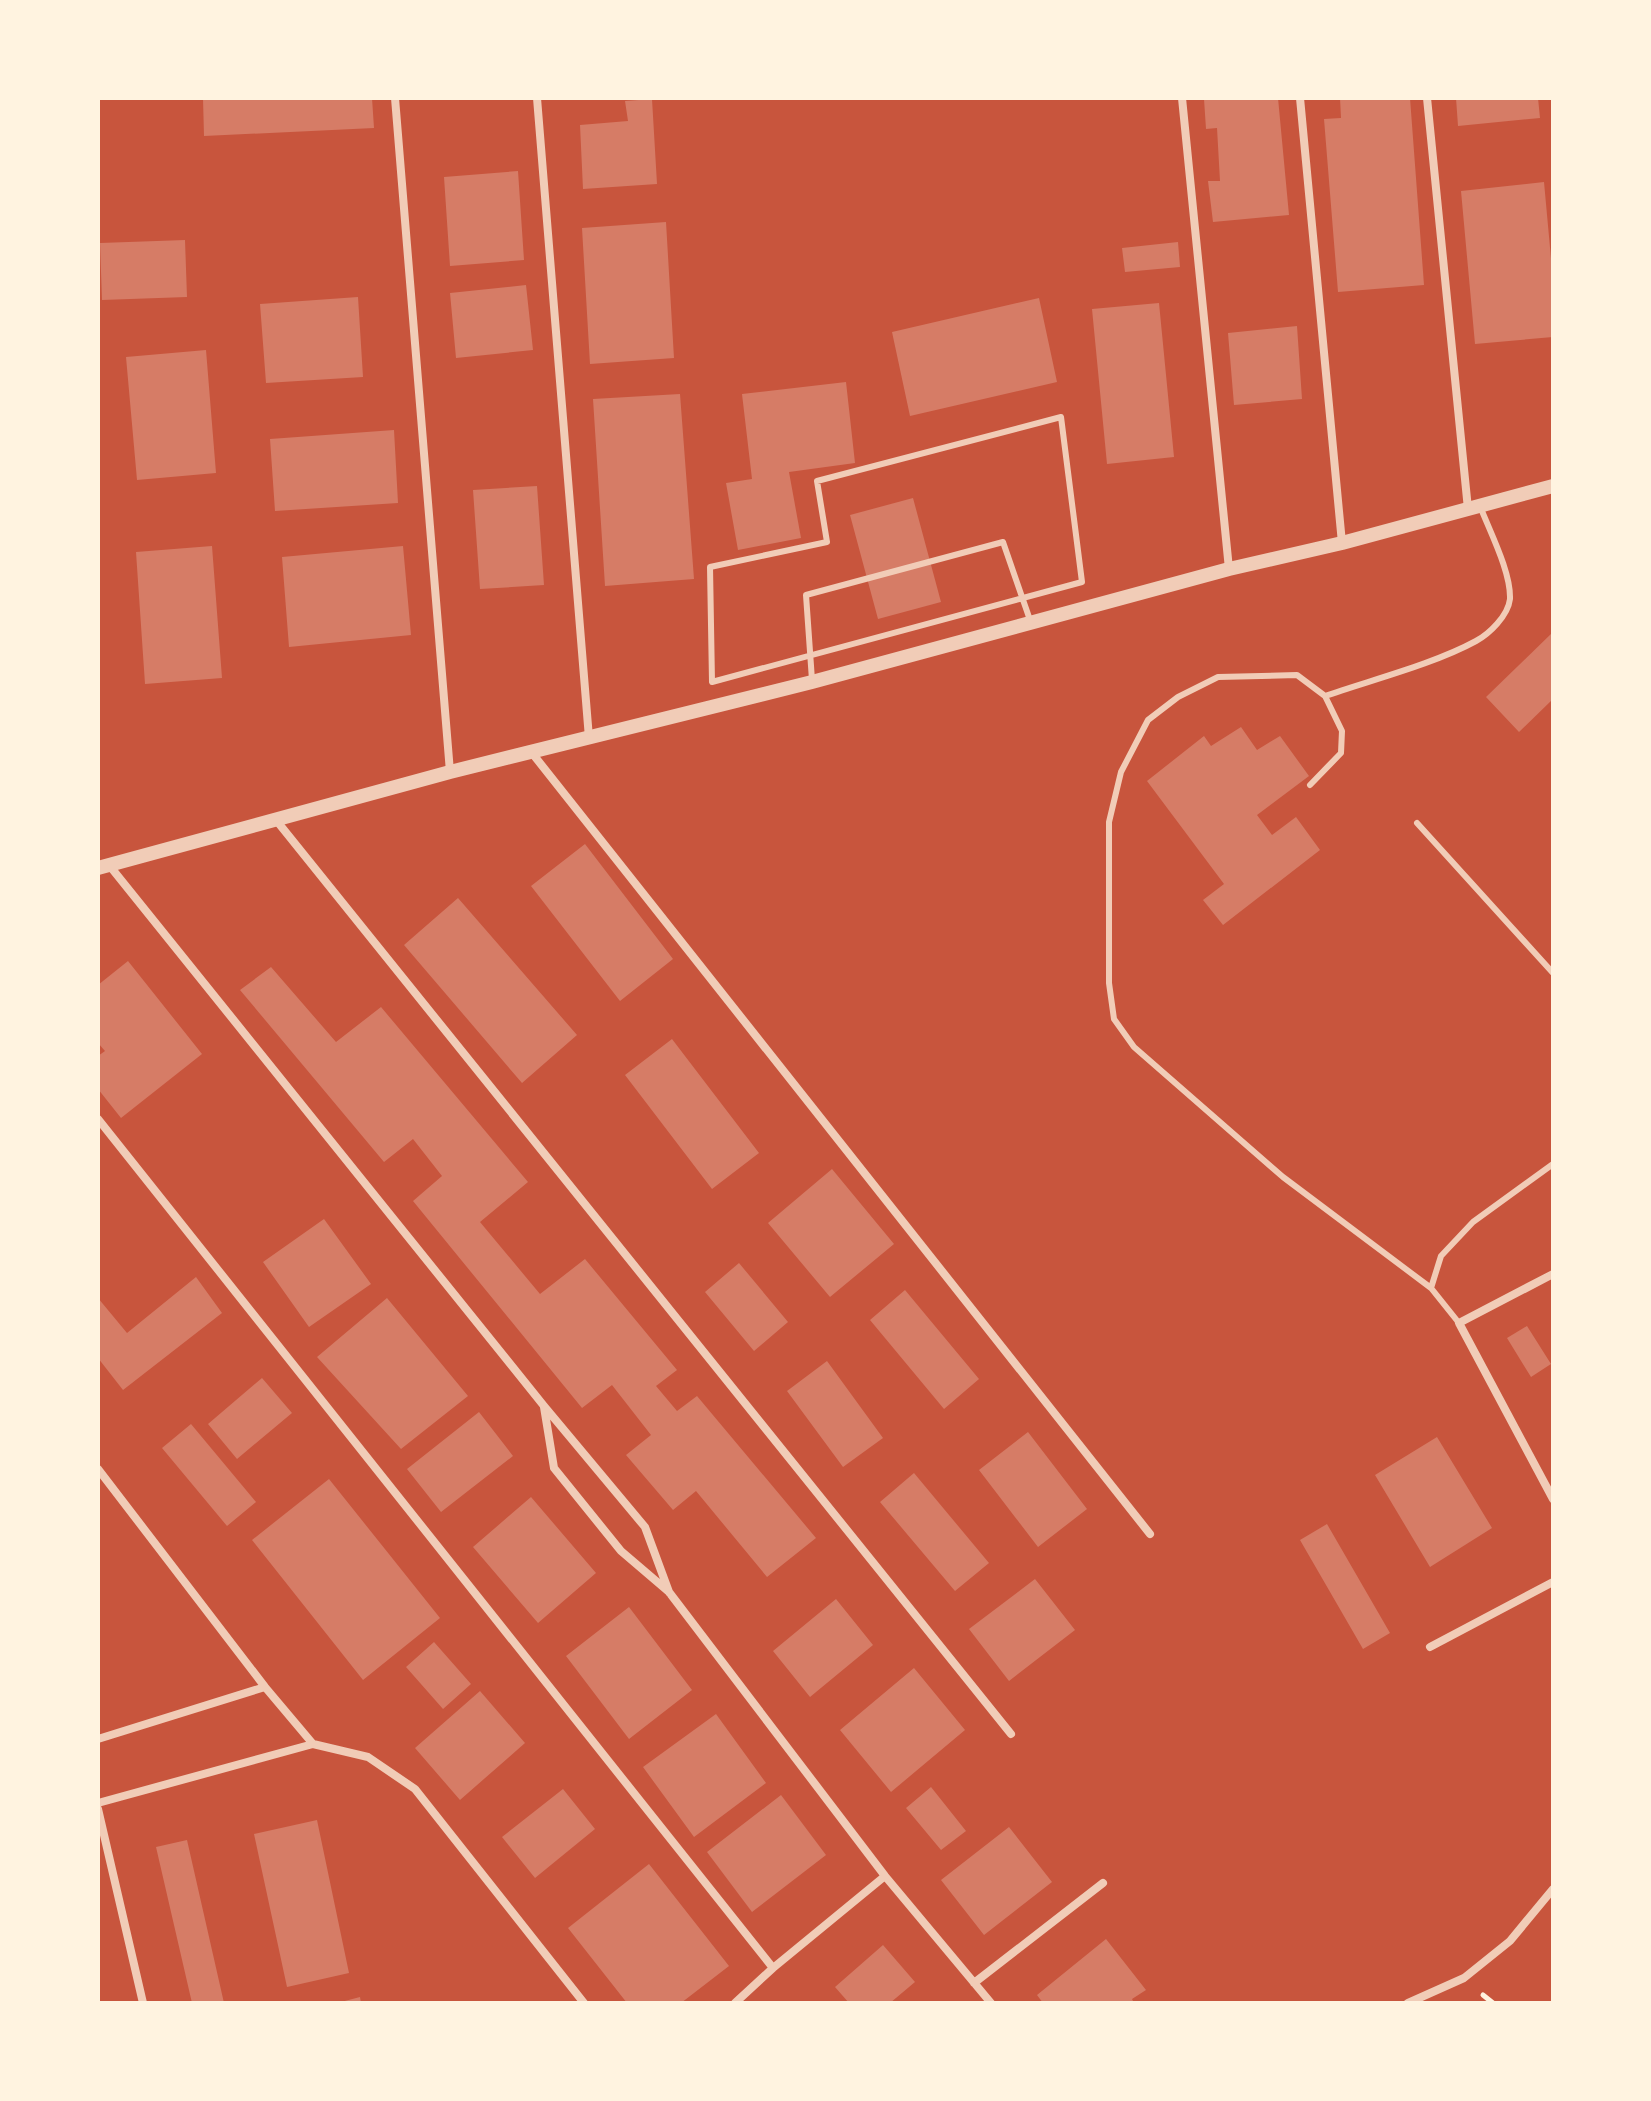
<svg xmlns="http://www.w3.org/2000/svg" width="1651" height="2101" viewBox="0 0 1651 2101" font-family="Poppins,sans-serif">
<rect width="100%" height="100%" fill="#c8553d"/>
<path fill="#d67c66" d="M203,98H372L374,128L204,136Z
M1278,98L1289,215L1213,222L1208,181H1220L1217,128L1206,129L1204,99Z
M1340,98H1410L1424,285L1338,292L1324,119L1341,118Z
M1456,98H1538L1540,118L1458,126Z
M652,99L657,184L583,189L580,125L628,121L625,101Z
M518,171L524,260L450,266L444,177Z
M1544,182L1553,280V337L1475,344L1461,191Z
M666,222L674,358L590,364L582,228Z
M185,240L187,297L102,300L100,243Z
M1178,242L1180,267L1125,272L1122,248Z
M526,285L533,350L456,358L450,293Z
M358,297L363,377L266,383L260,304Z
M1039,298L1057,382L910,416L892,332Z
M1159,303L1174,457L1107,464L1092,309Z
M1297,326L1302,399L1234,405L1228,333Z
M206,350L216,473L137,480L126,357Z
M846,382L855,463L789,472L801,538L738,550L726,483L752,479L742,394Z
M680,394L694,579L605,586L593,399Z
M394,430L398,503L275,511L270,439Z
M537,486L544,585L480,589L473,490Z
M913,498L941,602L878,619L850,515Z
M212,546L222,678L145,684L136,552Z
M403,546L411,635L289,647L282,557Z
M1553,632V699L1519,732L1486,697Z
M1241,727L1257,750L1280,736L1309,776L1257,815L1272,835L1296,817L1320,850L1223,925L1203,900L1224,884L1147,781L1204,736L1211,746Z
M585,844L673,959L620,1001L531,886Z
M458,898L577,1035L522,1083L404,945Z
M128,961L202,1054L121,1118L98,1089V1056L105,1051L98,1043V985Z
M271,967L336,1042L381,1007L528,1182L480,1222L540,1294L585,1259L677,1370L656,1386L677,1411L697,1396L816,1538L767,1577L696,1491L673,1510L626,1455L651,1435L612,1385L582,1408L413,1201L442,1176L413,1139L384,1162L240,990Z
M672,1039L759,1153L712,1189L625,1075Z
M832,1169L894,1244L830,1297L768,1223Z
M324,1219L371,1284L309,1327L263,1262Z
M739,1263L788,1322L754,1351L705,1292Z
M196,1277L222,1313L123,1390L98,1358V1298L127,1333Z
M905,1290L979,1379L944,1409L870,1320Z
M387,1298L468,1396L401,1449L317,1357Z
M1527,1326L1551,1364L1531,1377L1507,1338Z
M827,1361L883,1438L843,1467L787,1391Z
M262,1378L292,1413L237,1459L208,1424Z
M479,1412L513,1456L441,1512L407,1469Z
M191,1424L256,1502L227,1526L162,1448Z
M1028,1432L1087,1509L1038,1547L979,1470Z
M1437,1437L1492,1528L1430,1567L1375,1475Z
M914,1473L989,1563L955,1591L880,1502Z
M329,1479L440,1618L363,1680L252,1540Z
M531,1497L596,1573L538,1623L473,1547Z
M1327,1524L1390,1633L1363,1649L1300,1540Z
M1035,1579L1075,1630L1009,1681L969,1629Z
M836,1599L873,1645L810,1697L773,1651Z
M629,1607L692,1690L629,1739L566,1656Z
M434,1642L471,1684L443,1709L406,1667Z
M914,1668L965,1730L891,1792L840,1730Z
M480,1691L525,1743L460,1800L415,1748Z
M716,1714L766,1783L694,1837L643,1767Z
M931,1787L966,1831L941,1850L906,1808Z
M563,1789L595,1829L535,1878L502,1837Z
M781,1795L826,1855L752,1912L707,1852Z
M317,1820L349,1973L287,1987L254,1834Z
M1009,1827L1052,1882L984,1935L941,1880Z
M187,1840L224,2003H192L156,1847Z
M649,1864L729,1966L681,2003H627L568,1928Z
M1106,1939L1146,1990L1132,1999L1134,2003H1043L1037,1995Z
M883,1945L915,1982L890,2003H849L835,1987Z
M360,1997L361,2003H341V2002Z"/>
<g fill="none" stroke-linecap="round" stroke-linejoin="round">
<path stroke="#fff3e0" stroke-width="5" d="M1483,1995L1493,2003"/>
<path stroke="#f1ccb7" stroke-width="6" d="M1061,417L1082,582L712,682L710,567L827,542L817,481Z
M812,680L806,595L1003,542L1030,620
M1325,696C1371,680 1434,664 1476,641C1489,634 1508,616 1510,599C1511,572 1490,532 1480,506
M1310,785L1341,753L1342,731L1325,696L1297,675L1218,677L1178,697L1148,720L1121,772L1109,822V983L1114,1019L1134,1047L1283,1177L1431,1288L1459,1323
M1417,823L1553,973
M1431,1288L1441,1256L1473,1222L1553,1164"/>
<path stroke="#f1ccb7" stroke-width="8" d="M395,98L450,772
M537,98L589,738
M1182,98L1229,569
M1300,98L1342,543
M1427,98L1468,509
M532,753L1150,1534
M276,820L1011,1734
M109,865L544,1406L645,1527L669,1592
M98,1119L773,1968
M1553,1274L1459,1323L1553,1499
M544,1407L554,1468L621,1551L669,1592L885,1876L991,2003
M98,1469L265,1687L313,1744L368,1757L415,1789L584,2003
M1430,1647L1553,1582
M98,1739L265,1687
M98,1803L313,1744
M98,1809L143,2003
M974,1983L1103,1883
M735,2003L773,1968L885,1876
M1408,2003L1464,1978L1510,1941L1553,1889"/>
<path stroke="#f1ccb7" stroke-width="14" d="M98,868L450,772L812,682L1229,569L1342,543L1553,486"/>
</g>
<rect width="1651" height="2101" fill="none" stroke="#fff3e0" stroke-width="200"/>
</svg>
